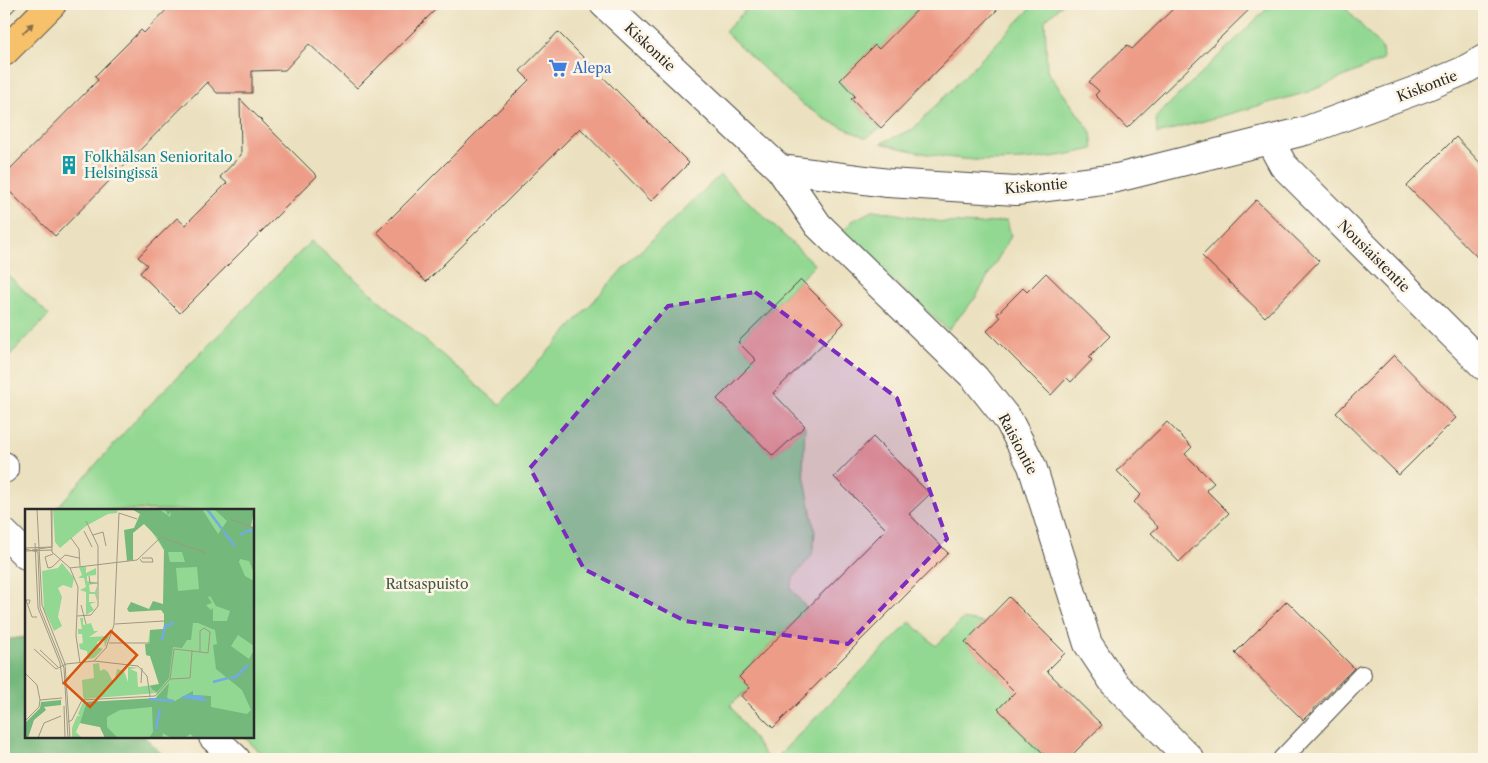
<svg xmlns="http://www.w3.org/2000/svg" width="1488" height="763" viewBox="0 0 1488 763" font-family="'Libre Caslon Text',serif">
<rect width="100%" height="100%" fill="#fcf5e5"/>
<filter id="ink" filterUnits="userSpaceOnUse"><feTurbulence type="fractalNoise" baseFrequency=".02" numOctaves="2"/><feDisplacementMap in="SourceGraphic" scale="10" xChannelSelector="R" yChannelSelector="G"/><feConvolveMatrix kernelMatrix="1 2 1 2 8 2 1 2 1" color-interpolation-filters="sRGB"/></filter>
<filter id="wash" filterUnits="userSpaceOnUse"><feTurbulence type="fractalNoise" baseFrequency=".0096" numOctaves="4" result="noise"/><feDisplacementMap in="SourceGraphic" scale="20" xChannelSelector="R" yChannelSelector="G"/><feGaussianBlur stdDeviation="1.12" result="paint"/><feColorMatrix in="noise" values="0 0 0 0 0 0 0 0 0 0 0 0 0 0 0 0 0 1.4 0 .05"/><feComposite in="paint" operator="in"/></filter>
<g filter="url(#wash)">
<rect width="100%" height="100%" fill="#ebe1c0"/>
<path fill="#92d892" stroke="#5e825e" d="M751,4H923L879,49L875,45L840,80L855,96L851,100L881,128L866,138L825,119L799,102L725,32Z
M1023,4H1063L1045,20L1047,71L1091,132L1093,149C1018,167 956,164 881,143L913,129L1029,10Z
M1272,4H1342L1382,48L1383,60L1308,92L1157,134L1156,117Z
M720,175L815,265L738,342L758,362L748,368L717,399L773,456L805,426L803,469L815,533L812,555L794,577L790,588L807,609L739,676L750,688L730,705L768,759H267L244,737H252V510H55L140,415L311,241L500,405L627,264Z
M874,210L942,222L980,224L1007,220L1011,236L976,297L948,330L841,234L852,221Z
M4,271L49,315L4,361Z
M963,619L984,623L965,642L1015,692L998,709L1049,759H775L910,622L936,646Z"/>
<path fill="#75b87c" stroke="#507254" d="M26,637V737H145L167,759H4V640Z"/>
<g id="blocks">
<path fill="#ed9c87" d="M172,4H441L357,88L309,44L285,70L252,71V93H217L207,82L55,236L4,186V175L98,80L95,76L141,30L144,33Z
M923,4H1003L881,128L851,99L855,96L840,80L875,45L879,49Z
M1178,4H1255L1127,128L1095,95L1099,91L1089,82L1127,45L1132,49Z
M558,32L689,163L651,201L580,128L426,282L377,232L529,80L520,71Z
M240,99L317,176L180,313L140,273L147,265L138,257L177,218L185,225L227,183L220,177L241,155Z
M1456,137L1484,167V264L1407,186Z
M1256,200L1319,261L1265,317L1202,256Z
M1046,273L1110,336L1089,357L1092,360L1071,382L1067,378L1051,395L987,331L1000,318L997,314L1023,288L1027,292Z
M801,280L844,323L773,393L805,426L773,456L717,399L756,360L738,342Z
M1394,355L1456,418L1399,475L1336,413Z
M1167,422L1192,447L1185,454L1214,483L1206,490L1229,513L1179,562L1151,533L1158,527L1134,502L1141,495L1117,471Z
M873,437L930,494L909,514L948,553L773,728L741,696L750,688L739,677L886,529L834,477Z
M1009,597L1065,653L1047,671L1102,725L1068,759H1049L998,709L1015,692L965,642Z
M1287,601L1354,668L1303,720L1235,653Z"/>
</g>
</g>
<g filter="url(#ink)">
<use href="#blocks" fill-opacity="0" stroke="#484641" stroke-width="1"/>
<g fill="none" stroke-linecap="round" stroke-linejoin="round">
<g stroke="#484641" stroke-width="20">
<path id="service" d="M1282,759L1362,675"/>
</g>
<g stroke="#484641" stroke-width="30">
<path id="minor" d="M1270,141L1283,165L1484,366
M780,169L818,225L975,378L1009,421L1032,466L1088,644L1114,683L1190,759
M780,169L888,183L1016,191L1117,178L1305,131L1425,87L1463,71L1484,59
M4,466V469
M4,533L26,555
M213,737L236,759"/>
</g>
<g stroke="#484641" stroke-width="30">
<path id="tertiary" d="M604,4L780,169"/>
</g>
<g stroke="#484641" stroke-width="30">
<path id="primary" d="M4,52L52,4"/>
</g>
<use href="#service" stroke="#fff" stroke-width="18"/>
<use href="#minor" stroke="#fff" stroke-width="28"/>
<use href="#tertiary" stroke="#fff" stroke-width="28"/>
<use href="#primary" stroke="#f7c06b" stroke-width="28"/>
<path stroke="#2b2b2b" stroke-width="1" d="M4,20L19,4"/>
</g>
<defs><path id="oneway-solid" d="M-6-.8H1V-3.2L6.5 0L1 3.2V.8H-6Z" transform="scale(1.25)"/></defs>
<use fill="#876e48" href="#oneway-solid" transform="translate(28 28) rotate(-45)"/>
</g>
<path fill="#7b2cbf" fill-opacity="0.2" stroke="#7b2cbf" stroke-width="4" stroke-dasharray="10 6" stroke-linejoin="round" d="M755,292L897,398L947,539L848,644L685,621L584,569L530,468L668,306Z"/>
<defs>
<g id="supermarket-bare" transform="scale(1.5)"><path d="M-6-5.5h2.5l.6 2H6L4.5 2H-2.5L-4.4-4H-6ZM-1.5 3.2a1.3 1.3 0 1 0 .1 0ZM3 3.2a1.3 1.3 0 1 0 .1 0Z" fill="#3f7fe0" stroke="#fcf5e5" stroke-width="2.5" paint-order="stroke"/></g>
<g id="building-bare" transform="scale(1.5)"><path d="M-4-6H4V6H1V3H-1V6H-4ZM-2.5-4.3h1.7v1.8h-1.7ZM.8-4.3h1.7v1.8H.8ZM-2.5-1h1.7V.8h-1.7ZM.8-1h1.7V.8H.8Z" fill="#0f9aa8" stroke="#fcf5e5" stroke-width="2.5" paint-order="stroke"/></g>
</defs>
<g fill-rule="evenodd">
<use href="#supermarket-bare" x="558" y="68"/>
<use href="#building-bare" x="69" y="165"/>
</g>
<g text-anchor="middle" dominant-baseline="central" stroke-width="5" stroke-linejoin="round" paint-order="stroke">
<g font-size="14" fill="#2b2b2b" stroke="#fcf5e5">
<text transform="translate(650 47) rotate(43)">Kiskontie</text>
<text transform="translate(1427 86) rotate(-21)">Kiskontie</text>
<text transform="translate(1036 186) rotate(-5)">Kiskontie</text>
<text transform="translate(1374 256) rotate(45)">Nousiaistentie</text>
<text transform="translate(1018 444) rotate(62)">Raisiontie</text>
</g>
<g font-size="14" fill="#366cbe" stroke="#fcf5e5" text-anchor="start">
<text x="573" y="68">Alepa</text>
</g>
<g font-size="14" fill="#0d838f" stroke="#fcf5e5" text-anchor="start">
<text x="84" y="157">Folkhälsan Senioritalo<tspan x="84" dy="16">Helsingissä</tspan></text>
</g>
<g font-size="14" fill="#455645" stroke="#fcf5e5">
<text x="427" y="584">Ratsaspuisto</text>
</g>
</g>
<g transform="translate(25 509)">
<rect width="229" height="229" fill="#ebe1c0"/>
<path d="M28,0H93L92,4L83,5L61,17L35,39L30,33ZM107,0L229,1L226,17L229,19V229H80L75,218L55,214L51,223L57,229H47V219L52,207H55L53,205L58,193L130,190L132,186V184L59,190L58,187L57,171L69,169L68,155L74,154L75,162L79,160L83,163L87,171H90L92,160L99,162L103,173V158H107L113,159L105,160L112,163L113,178L134,175L125,147L121,146L125,121L139,120V41L115,5ZM37,54L49,69L47,79L38,76L33,79L37,88L33,108L37,117L29,122L19,100L17,62L33,59ZM54,58H61V64L71,59V66L62,67V72L72,74L64,76L65,83H70L72,77V92L70,85H64V93H71L65,95L69,101L61,106V83L55,81L61,78L59,69H53L57,66ZM55,109H58V116L66,114L69,122H73L64,128L84,127L80,138L79,130L72,133V138L78,140L69,149L63,150L62,142L55,140L54,135L58,134L57,125H53V120H57Z" fill="#92d892"/>
<path d="M107,0H134L145,8L146,3L143,6L140,0H177L193,25L202,12L189,0L229,1L226,17L229,19V64L224,52L215,50L214,53L220,67L229,72V137L213,126L206,137L224,150L229,141V229H165L168,227L165,225L160,229H146L138,224L137,229H124L128,223L127,198L95,201L82,208V218L93,229H80L75,218L55,214L62,193L131,189L144,174L142,189L150,192L168,182V186L186,187V198L222,205L226,201L217,181L191,160L188,136L192,135L190,121L173,114H168L166,131H162L157,139L148,138L144,169L132,183L128,181L125,177L134,175L125,147L121,146L120,135H125V121L139,120V105L136,101L104,103L102,100L106,93L124,100L128,92L138,95L139,41L132,28L119,15L108,24V51L102,52L99,21L109,19L115,5ZM143,43H157L160,53H145ZM172,58L174,80L153,82L151,59ZM185,87L191,97L205,102L202,112H188V99L186,101L181,96L187,94L183,88ZM36,191V196L19,198L21,201L9,211L3,229H0V214L15,199L16,193Z" fill="#75b87c" fill-rule="evenodd"/>
<path fill="none" stroke="#70ace1" stroke-width="2.5" d="M182,0L197,20M198,22L210,37M215,26L224,21L229,22M137,131L140,117L149,114M205,169L211,168L223,156M188,173L203,169M160,187L178,188M157,188L181,191M124,190L149,192M131,220L135,200"/>
<path fill="none" stroke="#9e9884" stroke-width="1" d="M12,0L17,96L40,155L45,229M26,0L27,43L45,59L53,78L51,127L55,154M205,10L229,19M59,22L67,38M68,26L78,23L81,37M46,29L54,40L55,57M10,34L13,99L35,154L38,176M0,39L27,38M0,40L13,43L15,99L39,159L43,229M7,41L27,38V0M0,42L27,41M28,45L20,48L23,59L27,58L40,46L54,49M115,50L117,53H128L127,49H117M45,59L112,51L136,28L181,44M64,67L65,74H73M4,95L5,91H1L7,108H12M56,96L61,115M52,107L66,106L73,97V37L61,12M90,115L139,112M84,134H125M9,140L31,160L41,155L69,152L113,157L122,167L125,187M15,141L33,158M69,152L81,139L89,116L94,4L112,10M0,164L12,176L15,191L14,198L0,212M145,170L149,140L167,142M116,174L117,159M15,191L37,189M57,191L130,187L145,170L165,169L167,142L183,144L185,123L179,119L175,122V143M39,197L40,229M43,213L47,211L57,191M13,229L19,214L36,207"/>
<path fill="#d5540f" fill-opacity="0.15" stroke="#d5540f" stroke-width="2.5" d="M86,122L112,146L65,198L39,174Z"/>
<rect width="229" height="229" fill="none" stroke="#2b2b2b" stroke-width="2.5"/>
</g>
<rect width="1488" height="763" fill="none" stroke="#fcf5e5" stroke-width="20"/>
</svg>
